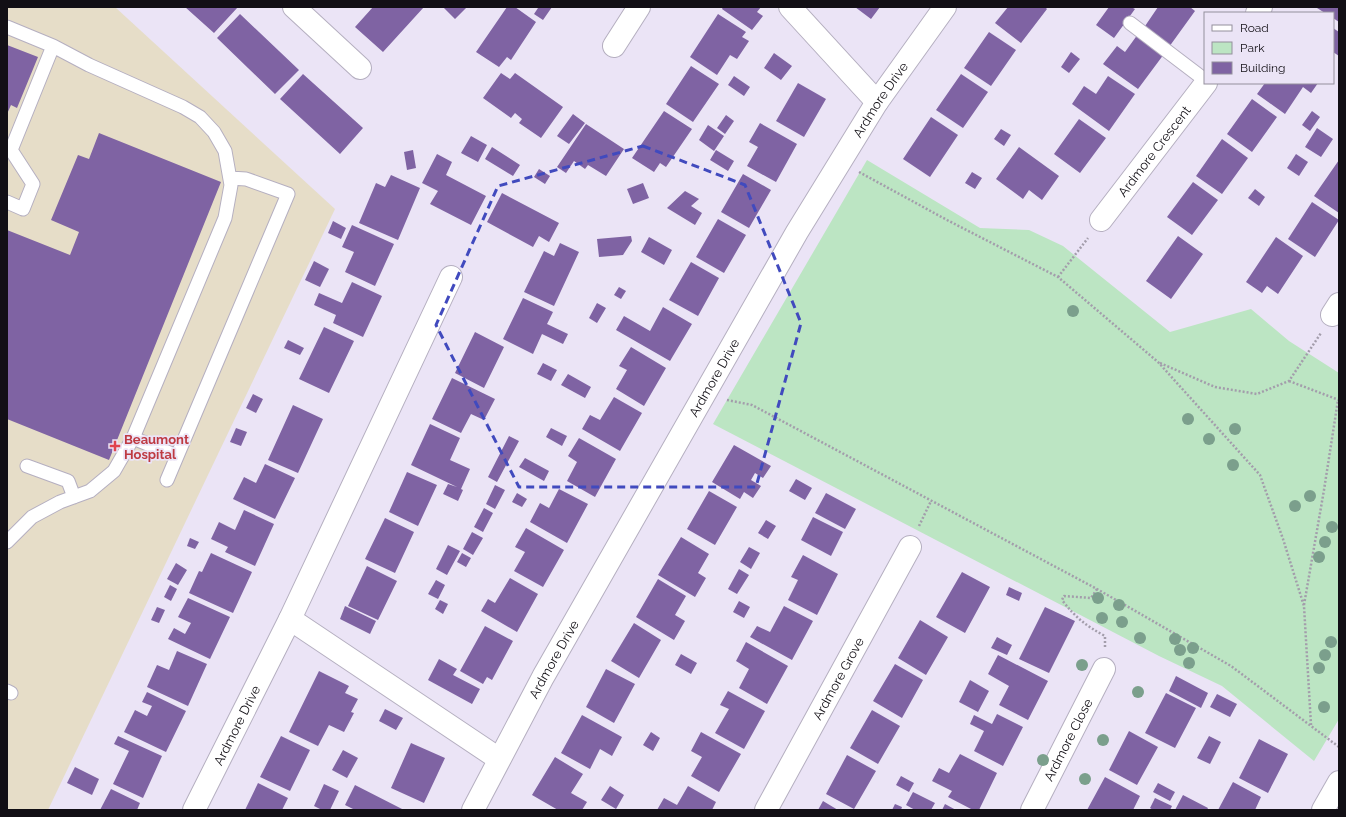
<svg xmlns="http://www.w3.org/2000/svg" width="1346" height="817" viewBox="0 0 1346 817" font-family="Raleway,sans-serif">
<rect width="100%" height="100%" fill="#ebe4f6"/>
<path fill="#e6ddc8" d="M7,7H115L335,209L48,810H7Z"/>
<path fill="#bce5c3" d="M867,160L980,228L1029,230L1063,246L1170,332L1251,309L1289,341L1339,373V719L1314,761L1222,686L1159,656L713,424Z"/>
<path fill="#7f63a3" d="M185,7H238L214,33Z
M373,7H424L383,52L355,27Z
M443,7H467L455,19Z
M507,7H515L536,22L511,60L507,57L499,67L476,52Z
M536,7H552L543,20L534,14L538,8Z
M723,7H761L757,12L763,16L752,30L722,9Z
M855,7H880L871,19Z
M1008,7H1045L1047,9L1021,43L995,23Z
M1109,7H1131L1135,9L1114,38L1096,25Z
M1158,7H1190L1195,11L1169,47L1143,29Z
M1318,7H1339V22L1333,18V13H1325L1317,8Z
M240,14L299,70L275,94L217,38Z
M718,14L746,32L742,37L749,41L737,59L730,55L717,75L690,57Z
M1333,28L1339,32V56L1333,52Z
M989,32L1016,50L991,86L964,68Z
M1138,34L1164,54L1138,89L1103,64L1117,46L1125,52Z
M7,45L38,57L17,108L11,105L7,114Z
M1071,52L1080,59L1069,73L1061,67Z
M774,53L792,66L781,80L764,68Z
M691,66L719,84L693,122L666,104Z
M501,73L510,79L515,73L563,107L541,138L519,123L522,119L515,113L511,118L483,98Z
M303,74L363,128L340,154L280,99Z
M961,74L988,92L963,128L936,110Z
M734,76L750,87L744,96L728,85Z
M1108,76L1135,94L1109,131L1072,104L1084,86L1096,94Z
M798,83L826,99L804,137L776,121Z
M1265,83H1318L1311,93L1303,87L1285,114L1257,94Z
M1252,99L1277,117L1252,152L1227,134Z
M664,111L692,129L666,167L660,163L654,172L632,158Z
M1312,111L1320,117L1310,131L1302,125Z
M573,114L585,123L569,144L557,136Z
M726,115L734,121L725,134L717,128Z
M931,117L958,135L930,177L903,159Z
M1079,119L1106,138L1080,173L1054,154Z
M760,123L797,144L776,182L747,166L758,147L749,142Z
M586,124L624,149L606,176L588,165L585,169L574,161L566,173L557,167Z
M708,125L724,136L714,151L699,140Z
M1317,128L1333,139L1321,157L1305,147Z
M1001,129L1011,135L1004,146L994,139Z
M99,133L221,182L109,460L7,419V230L70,255L79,232L51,220L78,155L89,159Z
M471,136L487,145L478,162L461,153Z
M1222,139L1248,158L1222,194L1196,176Z
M492,147L520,165L513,176L485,159Z
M1019,147L1059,176L1042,200L1029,190L1023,199L996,179Z
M413,150L416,168L407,170L404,152Z
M716,150L734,161L728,171L710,160Z
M437,154L452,162L446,175L486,196L471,225L430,204L438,191L422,183Z
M1296,154L1308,162L1299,176L1287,168Z
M1339,160V213L1314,196Z
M539,169L550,176L545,184L534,177Z
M972,172L982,178L975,189L965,183Z
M743,174L771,190L749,228L721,212Z
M391,175L420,188L398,240L359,223L376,183L385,187Z
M1193,182L1218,200L1192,235L1167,217Z
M643,183L649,198L633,204L627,189Z
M1255,189L1265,197L1259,206L1248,198Z
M685,191L699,199L691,206L702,213L695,225L667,208Z
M502,193L559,223L549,242L539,236L533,247L487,222Z
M1312,202L1339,220L1315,257L1288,239Z
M718,219L746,235L724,273L696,257Z
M333,221L346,228L341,239L328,233Z
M352,225L394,244L375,286L345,272L354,252L342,247Z
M631,236L632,241L623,255L599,257L597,239Z
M1178,236L1203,254L1171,299L1146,281Z
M649,237L672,250L664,265L641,252Z
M1276,237L1303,256L1278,294L1267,286L1262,293L1246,282Z
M560,243L579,252L554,306L524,292L544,251L554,256Z
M314,261L329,269L320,287L305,280Z
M691,262L719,278L698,316L669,300Z
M352,282L382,296L363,337L333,323L336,315L314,305L319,293L342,303Z
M619,287L626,291L621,299L614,295Z
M523,298L553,312L547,324L568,334L563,344L542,334L533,354L503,339Z
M597,303L606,308L597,323L589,318Z
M663,307L692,324L670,361L616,330L624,316L650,331Z
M324,327L354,341L329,393L299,379Z
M475,332L504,347L484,388L455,373Z
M288,340L304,348L300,355L284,348Z
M631,347L666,368L644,406L616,389L627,370L619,366Z
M543,363L557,370L551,381L537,374Z
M568,374L591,387L585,398L561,385Z
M452,378L495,399L484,420L471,414L461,433L432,419Z
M253,394L263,399L256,413L246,408Z
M614,397L642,413L620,451L582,429L590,415L600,420Z
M293,405L323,419L298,473L268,460Z
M430,424L460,438L450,460L470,469L461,489L463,490L458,501L443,494L448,484L457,487L411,465Z
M236,428L247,432L241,446L230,442Z
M551,428L567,436L562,446L546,437Z
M509,436L519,441L497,482L488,477Z
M579,438L616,459L595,497L567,481L577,462L568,456Z
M734,445L771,466L763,478L755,473L751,480L761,486L753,498L744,492L740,499L712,482Z
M525,458L549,471L544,481L519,467Z
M265,464L295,478L275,519L233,499L244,477L256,483Z
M407,472L437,485L418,526L389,512Z
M796,479L812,488L805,500L789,491Z
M495,485L505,490L495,509L486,504Z
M559,489L588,504L567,543L530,522L540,503L549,508Z
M709,491L737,507L715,545L687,529Z
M517,493L527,499L522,507L512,502Z
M826,493L856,509L845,529L815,513Z
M484,508L493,513L483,532L474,527Z
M244,510L274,524L255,566L225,552L228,547L211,539L219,522L235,530Z
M813,517L843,532L831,556L801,540Z
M385,518L414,532L395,573L365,559Z
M766,520L776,526L768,539L758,533Z
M526,528L564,550L543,587L514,571L525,552L515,547Z
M472,532L483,538L473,555L463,549Z
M681,537L709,554L698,573L706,578L695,597L658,575Z
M190,538L199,542L195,549L187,546Z
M448,545L460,551L447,575L436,569Z
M749,547L760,553L751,569L740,562Z
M211,553L252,572L233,613L189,593L199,571L202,572Z
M462,553L471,558L466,567L457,562Z
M803,555L838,574L817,615L788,600L798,580L791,577Z
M176,563L187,570L178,585L167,579Z
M367,566L397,581L378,620L348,606Z
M739,569L749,575L737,594L728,589Z
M962,572L990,587L965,633L936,617Z
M510,578L538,594L517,632L481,611L488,599L495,603Z
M658,579L686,596L675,615L685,621L674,640L636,617Z
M436,580L445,585L438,599L428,594Z
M170,585L177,589L171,601L164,597Z
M1009,587L1022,593L1019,601L1006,595Z
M188,598L230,617L210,659L168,639L174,628L185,634L191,623L178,617Z
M440,600L448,604L443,614L435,609Z
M739,601L750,607L744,618L733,612Z
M345,606L376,621L370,634L340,619Z
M784,606L813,621L792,660L750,637L757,626L770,632Z
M157,607L165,610L159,623L151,620Z
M1045,607L1075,621L1049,673L1019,659Z
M920,620L948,637L926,675L898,658Z
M634,623L661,640L639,678L611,661Z
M485,626L513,641L492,680L487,677L483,684L460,671Z
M997,637L1012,645L1007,655L991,648Z
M746,642L788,666L767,704L739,688L749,669L736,661Z
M177,651L207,664L188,706L147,687L157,665L169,670Z
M681,654L697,663L691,674L675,665Z
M998,655L1048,681L1028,720L999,705L1009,686L988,674Z
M439,659L457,669L453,675L480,689L472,704L428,680Z
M895,664L923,680L902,718L873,701Z
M606,669L635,684L614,723L586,707Z
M319,671L349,686L345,693L358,699L351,712L354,713L344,732L329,725L318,746L289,732Z
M1176,676L1208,693L1201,708L1169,691Z
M970,680L989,691L978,712L959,702Z
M728,691L765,711L744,749L715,733L729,709L720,705Z
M147,692L186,711L166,752L124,732L135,710L147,716L152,706L142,702Z
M1166,693L1196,708L1175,748L1145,733Z
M1217,694L1237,704L1230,717L1210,707Z
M385,709L403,718L396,730L379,721Z
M872,710L900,726L878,764L850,748Z
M997,714L1023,727L1003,766L974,751L984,731L970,724L974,715L992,724Z
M582,715L622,737L612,756L600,749L590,769L561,753Z
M1129,731L1158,747L1137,785L1109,770Z
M651,732L660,738L653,751L643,745Z
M701,732L741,754L719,792L691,776L702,757L691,751Z
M118,736L162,756L143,798L113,784L129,751L114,744Z
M281,736L310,750L290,791L260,777Z
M1209,736L1221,742L1210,764L1197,758Z
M1259,739L1288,754L1268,793L1239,778Z
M411,743L445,758L424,803L391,788Z
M343,750L358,758L347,778L332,770Z
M960,754L997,773L979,810H973L948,797L952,791L932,781L939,768L949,773Z
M847,755L876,771L854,809L826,794Z
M555,757L583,774L571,793L587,802L582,810H558L532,795Z
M75,767L99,779L92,795L67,783Z
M901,776L914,783L909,792L896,785Z
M1105,777L1140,796L1133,810H1087Z
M1233,782L1261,797L1255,810H1218Z
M258,783L288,798L282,810H245Z
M1158,783L1175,792L1170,801L1153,792Z
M324,784L339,791L330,810H322L314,806Z
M355,785L404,810H355L345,805Z
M610,786L624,795L616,809L601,800Z
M688,786L716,802L712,810H657L664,798L677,805Z
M111,789L140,803L137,810H100Z
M913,792L935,803L931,810H915L906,805Z
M1183,795L1208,808L1207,810H1175Z
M1155,798L1172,806L1170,810H1153L1150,808Z
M823,801L838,810H818Z
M895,804L902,807L901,810H892Z
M945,804L956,810H942Z"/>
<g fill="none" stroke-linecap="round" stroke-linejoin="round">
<g stroke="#b5afc0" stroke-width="15">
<path id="lane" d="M1130,23L1205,80
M7,27L53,46L89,65L183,107L200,117L214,132L225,151L231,185L225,218L133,438L114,471L90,491L60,502L32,517L7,542
M7,148L11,150L33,184L23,209L7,202
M11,150L53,46
M133,438L177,456
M27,466L68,481L74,497
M167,480L288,194L246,179L230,178
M7,691L11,693"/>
</g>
<g stroke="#b5afc0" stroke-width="24">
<g id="street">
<path d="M294,7L360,68"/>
<path d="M790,7L877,102"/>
<path d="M1257,13L1261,7"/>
<path d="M614,46L639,7"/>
<path id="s1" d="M1101,220L1206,83"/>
<path d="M1332,315L1339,304"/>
<path d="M290,619L499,759"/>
<path id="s2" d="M194,810L290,619L451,277"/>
<path id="s3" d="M473,810L543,677L797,232L877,102L945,7"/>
<path id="s4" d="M766,810L910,547"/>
<path id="s5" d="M1032,810L1104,669"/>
<path d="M1323,810L1339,782"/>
</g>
</g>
<path stroke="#a39dab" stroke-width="2.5" stroke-dasharray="2 2" stroke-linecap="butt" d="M859,172L947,220L1058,277L1158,362L1260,475L1283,539L1304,606L1311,725
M1058,277L1088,238
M1160,363L1215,387L1257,394L1289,381L1321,333
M1289,381L1339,400
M727,400L752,405L1097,589L1231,666L1339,747
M919,526L931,501
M1097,589L1091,598L1064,596L1062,600C1075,617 1086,626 1105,636V647
M1304,605L1324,490L1338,400"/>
<use href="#lane" stroke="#fff" stroke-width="13"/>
<use href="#street" stroke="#fff" stroke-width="22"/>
</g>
<g fill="#7b9f8c">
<circle cx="1073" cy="311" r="6"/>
<circle cx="1188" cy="419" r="6"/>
<circle cx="1235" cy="429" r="6"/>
<circle cx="1209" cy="439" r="6"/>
<circle cx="1233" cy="465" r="6"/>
<circle cx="1310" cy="496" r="6"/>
<circle cx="1295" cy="506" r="6"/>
<circle cx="1332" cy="527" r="6"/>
<circle cx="1325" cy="542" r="6"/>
<circle cx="1319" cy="557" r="6"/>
<circle cx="1098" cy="598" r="6"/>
<circle cx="1119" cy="605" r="6"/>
<circle cx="1102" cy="618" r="6"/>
<circle cx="1122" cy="622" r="6"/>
<circle cx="1140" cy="638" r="6"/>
<circle cx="1175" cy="639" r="6"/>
<circle cx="1331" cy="642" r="6"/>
<circle cx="1193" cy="648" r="6"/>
<circle cx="1180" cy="650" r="6"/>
<circle cx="1325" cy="655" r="6"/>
<circle cx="1189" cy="663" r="6"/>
<circle cx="1082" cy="665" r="6"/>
<circle cx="1319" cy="668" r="6"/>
<circle cx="1138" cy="692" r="6"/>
<circle cx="1324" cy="707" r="6"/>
<circle cx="1103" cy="740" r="6"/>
<circle cx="1043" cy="760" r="6"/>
<circle cx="1085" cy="779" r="6"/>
</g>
<path fill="none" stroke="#414abe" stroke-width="3" stroke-dasharray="8 5" stroke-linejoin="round" d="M643,146L745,185L801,323L756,487H519L436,325L498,186Z"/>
<path fill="#e0444e" stroke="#ebe4f6" stroke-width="1.5" d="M113 440h4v4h4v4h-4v4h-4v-4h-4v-4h4z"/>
<g text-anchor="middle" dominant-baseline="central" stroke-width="3.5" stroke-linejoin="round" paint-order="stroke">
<g font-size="13" fill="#120f15" stroke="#ebe4f6">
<text stroke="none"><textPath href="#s3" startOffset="819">Ardmore Drive</textPath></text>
<text stroke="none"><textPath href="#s1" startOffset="87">Ardmore Crescent</textPath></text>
<text stroke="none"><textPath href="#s3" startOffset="495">Ardmore Drive</textPath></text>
<text stroke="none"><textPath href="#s3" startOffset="171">Ardmore Drive</textPath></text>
<text stroke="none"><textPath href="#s4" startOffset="150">Ardmore Grove</textPath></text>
<text stroke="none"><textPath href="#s2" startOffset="95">Ardmore Drive</textPath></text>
<text stroke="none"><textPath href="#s5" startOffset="79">Ardmore Close</textPath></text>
</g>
<g font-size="13" font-weight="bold" fill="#be3a42" stroke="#ebe4f6" text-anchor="start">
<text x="124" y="439">Beaumont<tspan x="124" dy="15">Hospital</tspan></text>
</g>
</g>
<rect width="1346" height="817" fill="none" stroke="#120f15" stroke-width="16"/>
<rect x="1204" y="12" width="130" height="72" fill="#ebe4f6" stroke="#948f9c"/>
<rect x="1212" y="25" width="20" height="6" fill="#ffffff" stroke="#948f9c"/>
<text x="1240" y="32" font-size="12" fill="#120f15">Road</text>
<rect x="1212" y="42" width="20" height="12" fill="#bce5c3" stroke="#948f9c"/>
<text x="1240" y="52" font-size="12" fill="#120f15">Park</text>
<rect x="1212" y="62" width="20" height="12" fill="#7f63a3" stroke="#948f9c"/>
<text x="1240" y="72" font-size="12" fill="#120f15">Building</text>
</svg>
